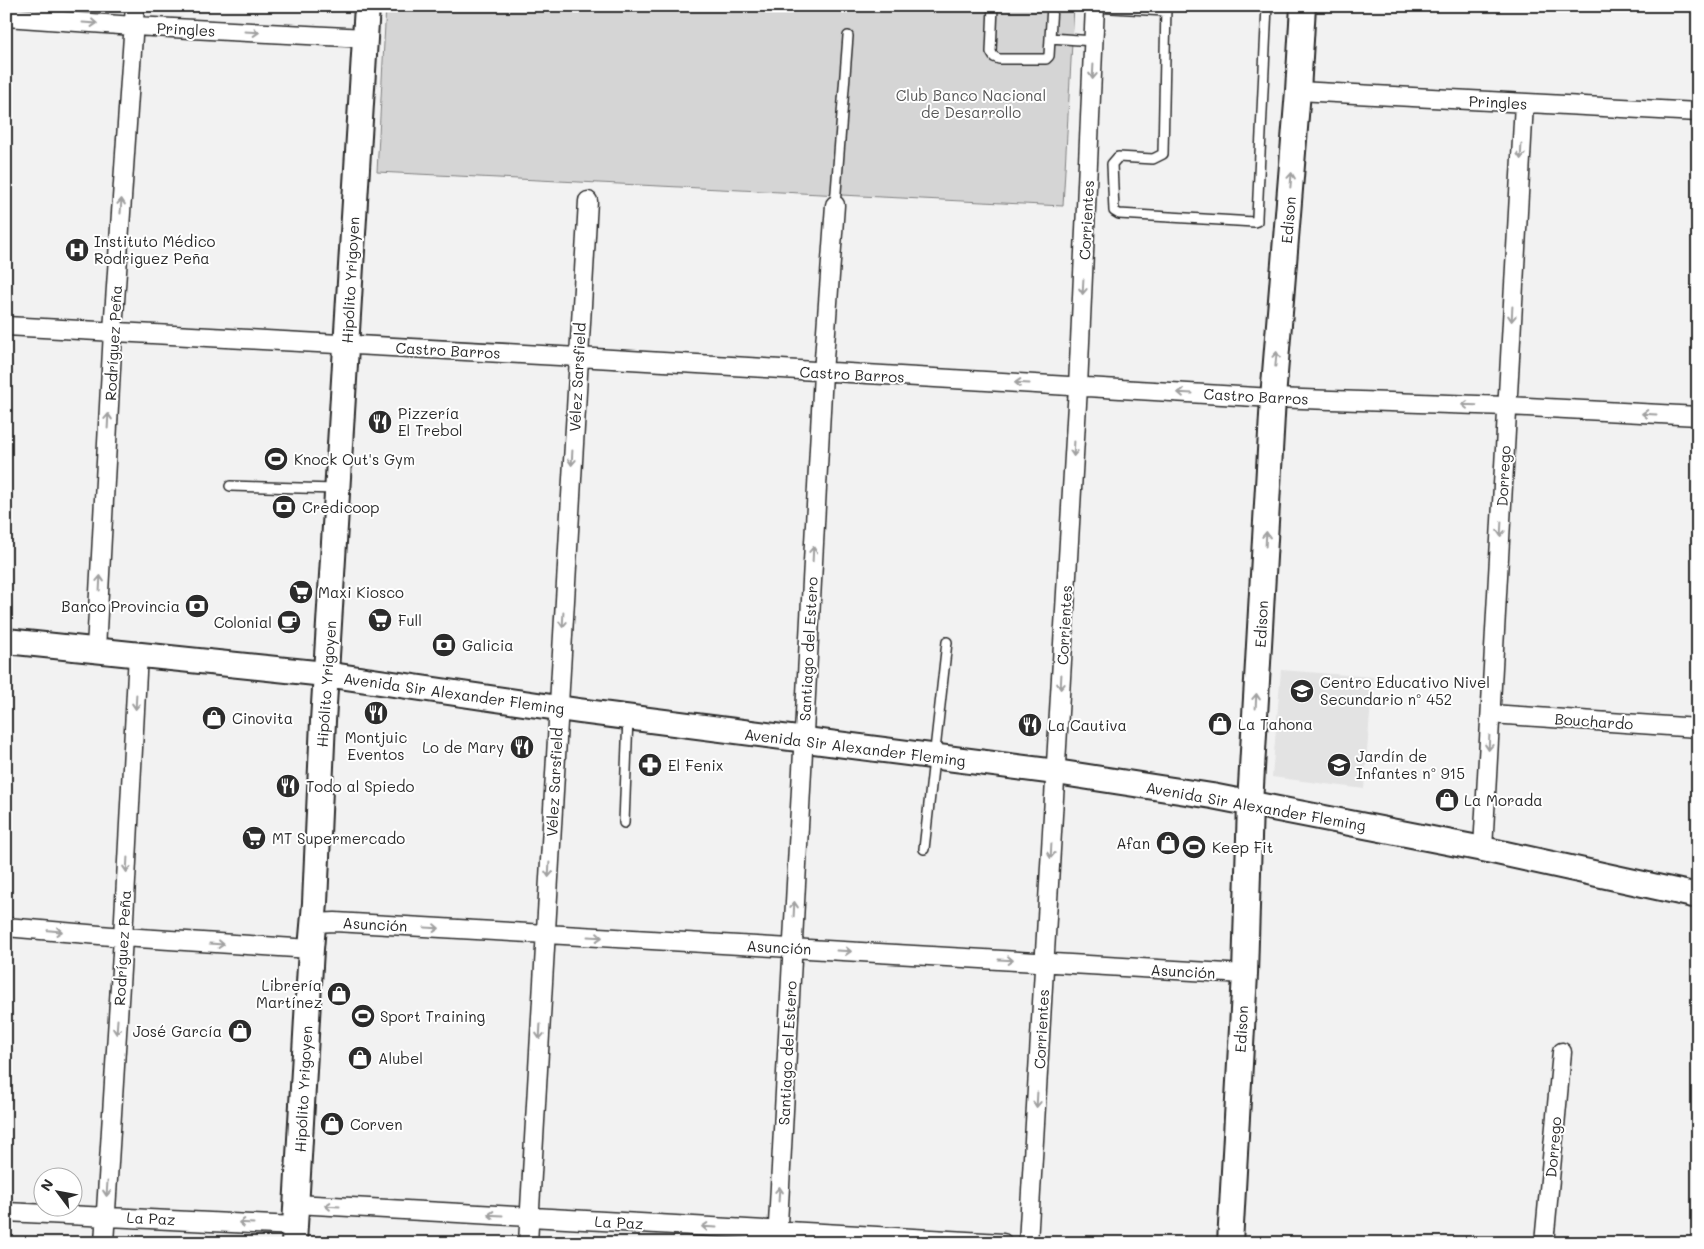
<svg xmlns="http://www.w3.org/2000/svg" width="1704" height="1249" viewBox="0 0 1704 1249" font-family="Mali,sans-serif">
<rect width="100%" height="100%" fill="#f2f2f2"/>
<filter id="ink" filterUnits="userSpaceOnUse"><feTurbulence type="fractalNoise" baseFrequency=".02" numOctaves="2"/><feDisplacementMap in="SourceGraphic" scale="10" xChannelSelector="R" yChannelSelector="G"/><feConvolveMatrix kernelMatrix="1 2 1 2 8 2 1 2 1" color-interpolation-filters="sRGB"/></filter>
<g filter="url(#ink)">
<path fill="#e3e3e3" d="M1281,670L1373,677L1364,789L1272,777Z"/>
<path fill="#d5d5d5" stroke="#808080" d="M386,6H1074L1063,206L377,172Z"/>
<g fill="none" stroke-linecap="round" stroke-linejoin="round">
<g stroke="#2b2b2b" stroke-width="12">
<path id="lane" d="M993,6L991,52L994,57L999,59H1046L1049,56L1050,38L1094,41
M1166,6L1163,154L1153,159L1118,157L1112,164L1114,211L1119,214L1254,222L1257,221V217L1267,6
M1095,7L1165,11
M1050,38L1052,6
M835,205L848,36
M230,486L335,489
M624,823L628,717
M924,849L947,642"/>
</g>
<g stroke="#2b2b2b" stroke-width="21">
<path id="street" d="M6,17L134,26L366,38
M1298,91L1698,112
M6,326L578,357L1273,398L1507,406L1698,416
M96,649L113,331L135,6
M1491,714L1698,728
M1483,849L1524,103
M314,923L335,922L1245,974
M6,927L123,937L311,949
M296,1204L1003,1243
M6,1212L295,1226
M104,1243L123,937L138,654
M528,1243L588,201
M777,1243L823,373L835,205
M1028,1243L1078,387L1095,6
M1544,1243L1562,1052"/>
</g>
<g stroke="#2b2b2b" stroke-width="28">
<path id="secondary" d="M6,641L325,674L579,711L1056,772L1212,796L1483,849L1698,896
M294,1243L311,949L315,903L323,721L367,6
M1230,1243L1245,974L1250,804L1273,398L1298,91L1303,6"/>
</g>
<use href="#lane" stroke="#fff" stroke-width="9"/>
<use href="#street" stroke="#fff" stroke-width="18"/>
<use href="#secondary" stroke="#fff" stroke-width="24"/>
</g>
<defs><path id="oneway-shaft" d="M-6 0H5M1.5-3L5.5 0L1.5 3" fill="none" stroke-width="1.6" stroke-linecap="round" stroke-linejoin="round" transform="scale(1.25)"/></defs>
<g stroke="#a0a0a0">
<use href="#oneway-shaft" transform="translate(90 23) rotate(4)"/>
<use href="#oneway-shaft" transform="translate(252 32) rotate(3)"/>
<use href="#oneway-shaft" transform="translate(1093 72) rotate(93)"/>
<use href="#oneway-shaft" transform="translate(1521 152) rotate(93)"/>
<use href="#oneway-shaft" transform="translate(1291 180) rotate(-85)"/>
<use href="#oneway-shaft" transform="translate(121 206) rotate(-86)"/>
<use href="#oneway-shaft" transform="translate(1083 287) rotate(93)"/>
<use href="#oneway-shaft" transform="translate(1512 314) rotate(93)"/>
<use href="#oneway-shaft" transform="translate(1276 359) rotate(-85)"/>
<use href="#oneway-shaft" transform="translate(1022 383) rotate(-177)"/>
<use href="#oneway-shaft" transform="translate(1185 393) rotate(-177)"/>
<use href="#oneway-shaft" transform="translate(1469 405) rotate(-178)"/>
<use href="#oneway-shaft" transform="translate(1649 414) rotate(-177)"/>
<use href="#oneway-shaft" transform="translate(108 421) rotate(-87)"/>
<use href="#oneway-shaft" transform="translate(1074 449) rotate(93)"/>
<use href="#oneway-shaft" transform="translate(572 458) rotate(93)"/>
<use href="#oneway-shaft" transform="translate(1501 529) rotate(93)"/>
<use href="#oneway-shaft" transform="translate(1266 539) rotate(-87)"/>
<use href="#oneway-shaft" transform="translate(813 554) rotate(-87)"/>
<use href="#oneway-shaft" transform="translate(100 583) rotate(-87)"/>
<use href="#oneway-shaft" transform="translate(563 620) rotate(93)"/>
<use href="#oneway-shaft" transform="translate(1061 682) rotate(93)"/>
<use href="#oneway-shaft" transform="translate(1256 701) rotate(-87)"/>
<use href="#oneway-shaft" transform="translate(136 702) rotate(93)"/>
<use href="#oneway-shaft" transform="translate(1489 743) rotate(93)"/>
<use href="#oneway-shaft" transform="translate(1051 851) rotate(93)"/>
<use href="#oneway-shaft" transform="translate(127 865) rotate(93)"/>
<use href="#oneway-shaft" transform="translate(549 870) rotate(93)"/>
<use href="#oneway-shaft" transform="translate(794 909) rotate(-87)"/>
<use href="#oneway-shaft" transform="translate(432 928) rotate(3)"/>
<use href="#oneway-shaft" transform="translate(55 931) rotate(5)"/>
<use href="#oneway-shaft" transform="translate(595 937) rotate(3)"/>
<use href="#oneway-shaft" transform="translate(217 944) rotate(4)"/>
<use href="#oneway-shaft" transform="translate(844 951) rotate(3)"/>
<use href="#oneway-shaft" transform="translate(1006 960) rotate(3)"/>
<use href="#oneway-shaft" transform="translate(117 1027) rotate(94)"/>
<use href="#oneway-shaft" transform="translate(540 1032) rotate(93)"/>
<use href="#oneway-shaft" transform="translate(1037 1100) rotate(93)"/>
<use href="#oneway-shaft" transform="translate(107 1189) rotate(94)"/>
<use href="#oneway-shaft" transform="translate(779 1194) rotate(-87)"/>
<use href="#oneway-shaft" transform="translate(332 1206) rotate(-177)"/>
<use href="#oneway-shaft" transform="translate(495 1215) rotate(-177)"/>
<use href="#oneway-shaft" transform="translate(246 1223) rotate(-177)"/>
<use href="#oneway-shaft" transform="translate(709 1227) rotate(-177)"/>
</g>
</g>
<defs>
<g id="hospital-disc" transform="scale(1.25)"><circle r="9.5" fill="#2b2b2b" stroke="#fff"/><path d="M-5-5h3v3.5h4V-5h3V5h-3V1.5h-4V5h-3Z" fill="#fff"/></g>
<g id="restaurant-disc" transform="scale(1.25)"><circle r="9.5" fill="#2b2b2b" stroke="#fff"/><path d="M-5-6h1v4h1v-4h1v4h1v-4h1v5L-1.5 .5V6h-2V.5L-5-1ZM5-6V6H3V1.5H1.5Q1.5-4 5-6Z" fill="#fff"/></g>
<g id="stadium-disc" transform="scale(1.25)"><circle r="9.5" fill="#2b2b2b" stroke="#fff"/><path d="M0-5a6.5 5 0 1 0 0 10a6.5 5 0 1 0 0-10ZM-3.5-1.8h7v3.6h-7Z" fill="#fff"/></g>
<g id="bank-disc" transform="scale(1.25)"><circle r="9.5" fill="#2b2b2b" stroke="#fff"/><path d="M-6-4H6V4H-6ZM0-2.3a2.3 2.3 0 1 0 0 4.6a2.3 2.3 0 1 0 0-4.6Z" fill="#fff"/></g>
<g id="supermarket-disc" transform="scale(1.25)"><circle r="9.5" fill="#2b2b2b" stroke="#fff"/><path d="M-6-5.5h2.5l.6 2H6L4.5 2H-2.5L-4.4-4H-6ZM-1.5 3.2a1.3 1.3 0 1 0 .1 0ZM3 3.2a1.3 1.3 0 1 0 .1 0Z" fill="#fff"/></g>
<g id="cafe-disc" transform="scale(1.25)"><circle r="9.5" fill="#2b2b2b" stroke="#fff"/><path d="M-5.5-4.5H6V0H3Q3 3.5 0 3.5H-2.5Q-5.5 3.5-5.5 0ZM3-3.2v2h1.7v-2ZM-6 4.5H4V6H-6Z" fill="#fff"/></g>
<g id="school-disc" transform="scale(1.25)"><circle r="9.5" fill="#2b2b2b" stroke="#fff"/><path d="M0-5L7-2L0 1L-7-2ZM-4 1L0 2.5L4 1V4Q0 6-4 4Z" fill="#fff"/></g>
<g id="shop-disc" transform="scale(1.25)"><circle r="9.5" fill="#2b2b2b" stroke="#fff"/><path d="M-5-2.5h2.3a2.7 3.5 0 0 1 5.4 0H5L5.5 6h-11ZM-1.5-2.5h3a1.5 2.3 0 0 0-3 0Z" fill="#fff"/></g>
<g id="pharmacy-disc" transform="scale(1.25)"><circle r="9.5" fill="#2b2b2b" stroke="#fff"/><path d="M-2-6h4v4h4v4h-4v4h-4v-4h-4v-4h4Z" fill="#fff"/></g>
</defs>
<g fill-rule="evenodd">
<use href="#hospital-disc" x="77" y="250"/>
<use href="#restaurant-disc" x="380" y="422"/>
<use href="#stadium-disc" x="276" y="459"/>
<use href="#bank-disc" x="284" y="507"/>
<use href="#supermarket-disc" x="301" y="592"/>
<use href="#bank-disc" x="197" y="606"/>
<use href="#supermarket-disc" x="380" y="620"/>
<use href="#cafe-disc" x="289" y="622"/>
<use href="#bank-disc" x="444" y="645"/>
<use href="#school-disc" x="1302" y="691"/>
<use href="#restaurant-disc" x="376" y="713"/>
<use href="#shop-disc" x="214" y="718"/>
<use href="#shop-disc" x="1220" y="724"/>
<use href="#restaurant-disc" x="1030" y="725"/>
<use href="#restaurant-disc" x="522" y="747"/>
<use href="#pharmacy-disc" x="650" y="765"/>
<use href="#school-disc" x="1339" y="765"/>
<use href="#restaurant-disc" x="288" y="786"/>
<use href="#shop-disc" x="1447" y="800"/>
<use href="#supermarket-disc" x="254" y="838"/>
<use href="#shop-disc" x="1168" y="843"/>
<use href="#stadium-disc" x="1194" y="847"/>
<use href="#shop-disc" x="339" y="994"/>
<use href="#stadium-disc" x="363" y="1016"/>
<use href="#shop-disc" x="240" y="1031"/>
<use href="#shop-disc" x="360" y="1058"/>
<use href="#shop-disc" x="332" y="1124"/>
</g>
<g text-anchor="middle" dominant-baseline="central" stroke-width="4" stroke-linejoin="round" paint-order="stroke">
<g font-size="15" fill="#2b2b2b" stroke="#fff">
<text transform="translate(186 29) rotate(3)">Pringles</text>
<text transform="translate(1498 102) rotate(3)">Pringles</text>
<text transform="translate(1086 220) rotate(-87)">Corrientes</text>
<text transform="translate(1288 220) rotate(-85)">Edison</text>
<text transform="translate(350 280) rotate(-87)">Hipólito Yrigoyen</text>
<text transform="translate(113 343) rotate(-87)">Rodríguez Peña</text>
<text transform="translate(448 350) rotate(3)">Castro Barros</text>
<text transform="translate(852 374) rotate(3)">Castro Barros</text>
<text transform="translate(577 377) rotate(-87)">Vélez Sarsfield</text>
<text transform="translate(1256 396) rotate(3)">Castro Barros</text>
<text transform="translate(1503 476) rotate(-87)">Dorrego</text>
<text transform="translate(1261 624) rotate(-87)">Edison</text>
<text transform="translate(1064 625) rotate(-87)">Corrientes</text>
<text transform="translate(808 649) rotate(-87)">Santiago del Estero</text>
<text transform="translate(326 684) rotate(-86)">Hipólito Yrigoyen</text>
<text transform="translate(454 693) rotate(8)">Avenida Sir Alexander Fleming</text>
<text transform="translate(1594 721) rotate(4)">Bouchardo</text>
<text transform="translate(855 747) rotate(7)">Avenida Sir Alexander Fleming</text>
<text transform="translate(554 782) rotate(-87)">Vélez Sarsfield</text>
<text transform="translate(1256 806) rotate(10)">Avenida Sir Alexander Fleming</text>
<text transform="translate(375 924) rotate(3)">Asunción</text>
<text transform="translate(779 947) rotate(3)">Asunción</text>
<text transform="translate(122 948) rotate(-87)">Rodríguez Peña</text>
<text transform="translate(1183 971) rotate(3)">Asunción</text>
<text transform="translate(1041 1029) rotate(-87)">Corrientes</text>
<text transform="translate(1241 1029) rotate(-87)">Edison</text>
<text transform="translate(787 1053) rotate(-87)">Santiago del Estero</text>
<text transform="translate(303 1089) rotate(-87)">Hipólito Yrigoyen</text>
<text transform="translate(1553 1147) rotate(-85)">Dorrego</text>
<text transform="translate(151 1218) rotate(3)">La Paz</text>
<text transform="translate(619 1222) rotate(3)">La Paz</text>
</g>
<g font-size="15" fill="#565656" stroke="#fff">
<text x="971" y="95">Club Banco Nacional<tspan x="971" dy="17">de Desarrollo</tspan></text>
</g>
<g font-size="15" fill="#2b2b2b" stroke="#fff" text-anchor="start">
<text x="94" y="241">Instituto Médico<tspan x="94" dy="17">Rodriguez Peña</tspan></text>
<text x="398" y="413">Pizzería<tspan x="398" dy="17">El Trebol</tspan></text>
<text x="294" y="459">Knock Out's Gym</text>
<text x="302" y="507">Credicoop</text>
<text x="318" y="592">Maxi Kiosco</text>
<text x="180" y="606" text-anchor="end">Banco Provincia</text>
<text x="398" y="620">Full</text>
<text x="272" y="622" text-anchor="end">Colonial</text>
<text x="462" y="645">Galicia</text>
<text x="1320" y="682">Centro Educativo Nivel<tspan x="1320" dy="17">Secundario nº 452</tspan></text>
<text x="232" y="718">Cinovita</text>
<text x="1238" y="724">La Tahona</text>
<text x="1048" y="725">La Cautiva</text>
<text x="376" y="737" text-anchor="middle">Montjuic<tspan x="376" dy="17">Eventos</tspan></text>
<text x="504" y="747" text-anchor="end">Lo de Mary</text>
<text x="1356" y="756">Jardín de<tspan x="1356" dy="17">Infantes nº 915</tspan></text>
<text x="668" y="765">El Fenix</text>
<text x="306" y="786">Todo al Spiedo</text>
<text x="1464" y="800">La Morada</text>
<text x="272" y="838">MT Supermercado</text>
<text x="1150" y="843" text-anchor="end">Afan</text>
<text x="1212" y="847">Keep Fit</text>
<text x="322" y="985" text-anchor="end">Librería<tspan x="322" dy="17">Martínez</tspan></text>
<text x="380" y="1016">Sport Training</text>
<text x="222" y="1031" text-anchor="end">José García</text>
<text x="378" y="1058">Alubel</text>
<text x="350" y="1124">Corven</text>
</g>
</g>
<rect width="1704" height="1249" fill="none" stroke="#fff" stroke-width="25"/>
<rect x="12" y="12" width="1679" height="1224" fill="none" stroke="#2b2b2b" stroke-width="2" filter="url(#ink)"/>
<g transform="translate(58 1192) rotate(302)"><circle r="24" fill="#ffffff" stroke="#aaaaaa"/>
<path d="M0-4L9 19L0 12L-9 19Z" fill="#2b2b2b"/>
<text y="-8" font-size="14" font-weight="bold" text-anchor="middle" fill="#2b2b2b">N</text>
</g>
</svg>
